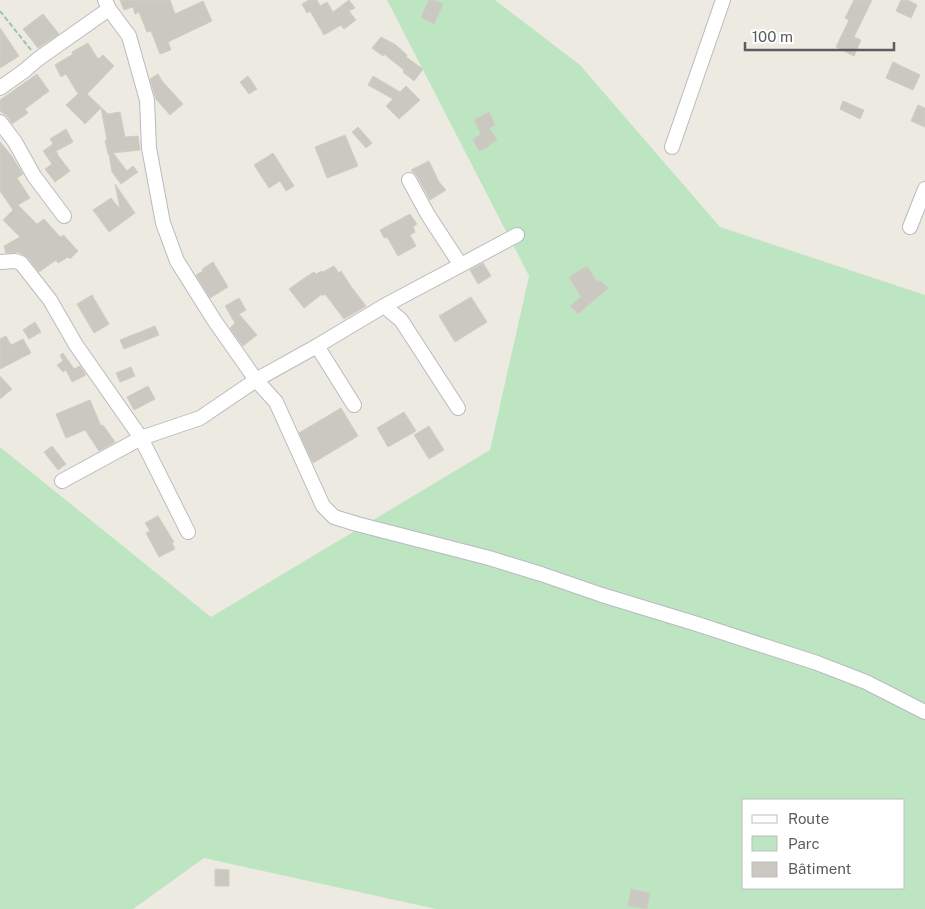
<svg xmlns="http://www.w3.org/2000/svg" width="925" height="909" viewBox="0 0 925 909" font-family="'Public Sans',sans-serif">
<rect width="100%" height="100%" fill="#edebe1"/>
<path fill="#bde5c1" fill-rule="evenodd" d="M387,0H495L580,65L720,227L925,295V909H436L204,858L133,909H0V447L211,617L490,450L529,276ZM744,800H904V888H744Z"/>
<path fill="#cac8c0" stroke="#d1cebf" d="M120,0H170L175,14L203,1L212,21L168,42L171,50L160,54L151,31L147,32L139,12L135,14L133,7L124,10Z
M309,0H317L320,6L327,2L333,12L349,0L355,8L349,11L356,20L344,29L341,25L324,35L310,11L307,13L302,4Z
M429,0H434L443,4L434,24L421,17Z
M854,0H872L854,37L861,40L854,56L836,47L849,20L845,18Z
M901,0H908L917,5L911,18L896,11Z
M43,14L59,34L38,48L23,29Z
M0,28L19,56L0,68Z
M381,37L396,45L407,55L406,57L423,69L414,81L403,72L404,70L384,54L383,56L372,48Z
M88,43L98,59L103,55L114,66L87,94L108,114L120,112L125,137L138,136L140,150L113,153L127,171L133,166L138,172L121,184L112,172L109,154H108L105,140H107L101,108L85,124L66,105L78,94L66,74L61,77L55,65L73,54L72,52Z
M893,62L920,75L913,90L886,78Z
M37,74L49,91L25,109L28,113L12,124L7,116L0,111V100Z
M158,74L162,81L183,104L170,115L156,99L150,79Z
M248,76L257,89L249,94L240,82Z
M373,76L400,92L406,86L420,100L399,119L386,106L393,99L368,85Z
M843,101L864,110L860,119L840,109Z
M918,105L925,108V127L911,121Z
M489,112L495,125L489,128L497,140L489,145V146L479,151L473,139L481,134L474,120Z
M358,127L372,143L366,148L352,132Z
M66,129L73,142L56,151L58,154H57L70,171L55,182L45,169L52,164L43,151L53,144L50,139Z
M345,135L358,166L327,178L315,147Z
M0,142L11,155L23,174L17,178L30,198L18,205L37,224L44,219L60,237L64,235L66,238L78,251L70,259L68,257L58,263L56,260L39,272L28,258L24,255L17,252L6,253L4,246L20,237L3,220L13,210L0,191Z
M273,153L294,186L286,191L280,181L269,188L254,165Z
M429,161L439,182L446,190L430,200L417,176L411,170Z
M115,184L135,213L109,232L93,210L111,198L120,209Z
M410,214L417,224L413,227L415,232L410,235L416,246L398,256L387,237L384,238L380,230Z
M213,262L228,287L210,298L196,275L203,271L202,269Z
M483,263L491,276L478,284L470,270Z
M334,266L339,273L341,271L350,285L366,306L344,319L325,294L323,296L322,294L304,308L289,289L303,279L314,272L316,274L322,271L323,272Z
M587,266L597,282L600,280L608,288L578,314L570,306L581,297L569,277Z
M92,295L109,324L94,333L77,304Z
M471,297L487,322L455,342L439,316Z
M239,298L246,310L239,314L257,335L243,346L230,328L235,323L225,306Z
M35,322L41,332L29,339L23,330Z
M155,326L159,335L124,349L120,340Z
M6,336L11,345L23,339L31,353L0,369V339Z
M63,353L74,369L80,366L86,375L72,382L66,370L63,372L57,365L63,361L60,355Z
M131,367L135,376L120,382L116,373Z
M0,376L12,389L0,399Z
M148,386L155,399L134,410L127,397Z
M90,400L101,426L103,425L115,442L99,451L85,430L66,438L56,414Z
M341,408L358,436L313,463L299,433Z
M404,412L416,431L388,447L377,428Z
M429,426L444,450L429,459L414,435Z
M52,446L66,464L58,470L44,452Z
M158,516L174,542L172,543L175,549L159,557L146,533L150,531L145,523Z
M215,869L229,870V886H215Z
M631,889L650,893L647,909L628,906Z"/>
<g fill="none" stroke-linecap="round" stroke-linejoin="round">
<g stroke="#b9bac0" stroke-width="16">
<path id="minor" d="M105,0L109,9L129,36L147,100L149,148L163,223L177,261L214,320L256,380L276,402L323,506L334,517L357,524L489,558L541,574L602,595L697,624L817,663L866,682L925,712
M0,88L24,71L38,59L109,9
M0,122L15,142L34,176L64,216
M672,147L723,0
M409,180L428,215L460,264
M910,227L925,189
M0,262L15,261L21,263L50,300L76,345L141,438L188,532
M384,306L401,320L458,408
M317,346L354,405
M62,481L141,438L200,418L256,380L317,346L384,306L517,235"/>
</g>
<path stroke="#96c6a9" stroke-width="2" stroke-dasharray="5 2.5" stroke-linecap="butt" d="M0,11L31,50"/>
<use href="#minor" stroke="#fff" stroke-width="14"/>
</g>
<rect x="742" y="799" width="162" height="90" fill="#ffffff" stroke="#bdbec0"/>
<rect x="752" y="815" width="25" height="8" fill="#ffffff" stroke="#bdbec0"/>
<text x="788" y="824" font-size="15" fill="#5a5c62">Route</text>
<rect x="752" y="836" width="25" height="15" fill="#bde5c1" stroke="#bdbec0"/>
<text x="788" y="849" font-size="15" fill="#5a5c62">Parc</text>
<rect x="752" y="862" width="25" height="15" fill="#cac8c0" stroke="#bdbec0"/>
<text x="788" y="874" font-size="15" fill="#5a5c62">Bâtiment</text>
<path d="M745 42v8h149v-8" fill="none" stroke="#5a5c62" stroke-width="2.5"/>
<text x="752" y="42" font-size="15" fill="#5a5c62" stroke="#ffffff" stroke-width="4" paint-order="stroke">100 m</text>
</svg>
